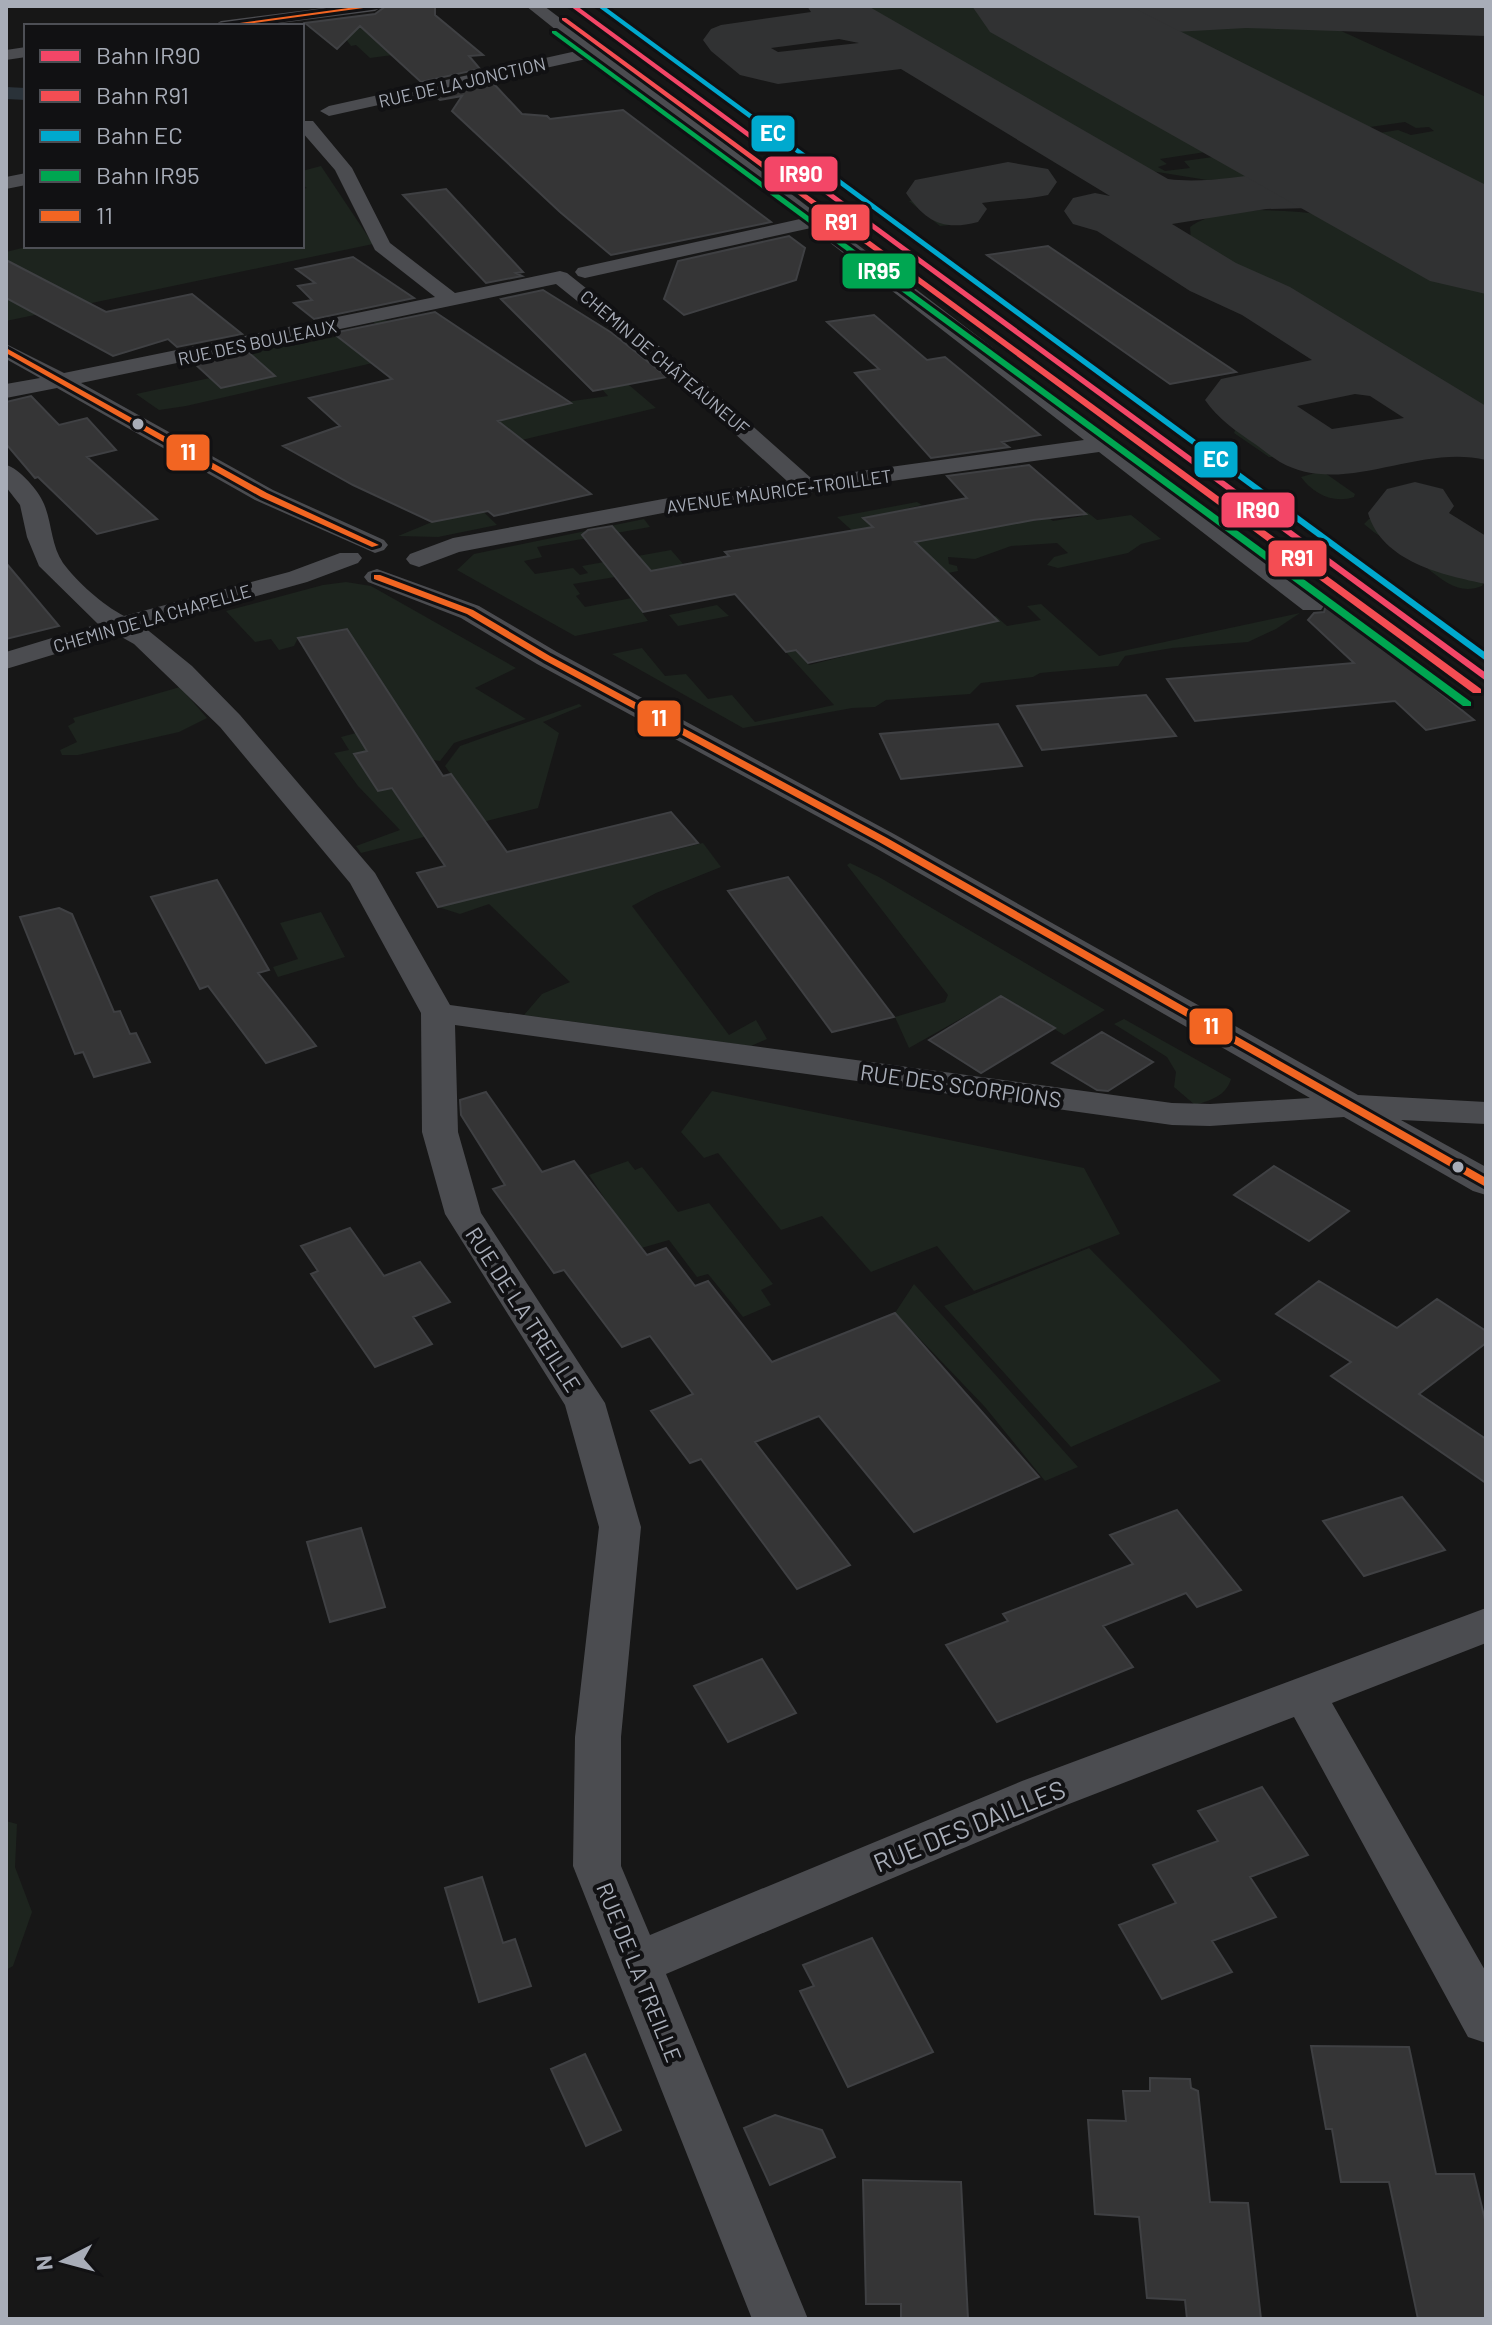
<svg xmlns="http://www.w3.org/2000/svg" width="1492" height="2325" viewBox="0 0 1492 2325" font-family="Barlow,sans-serif">
<rect width="100%" height="100%" fill="#171717"/>
<path fill="#1d241e" d="M859,6H972L1164,112L1162,114L1212,151L1160,159L1167,164L1158,167L1165,171L1190,168L1184,161L1220,156L1258,173L1243,178L1207,180L1145,170L1083,140Z
M1201,18L1290,20L1339,30L1486,97V208L1447,188L1367,135L1398,130L1411,135L1434,131L1429,127L1416,128L1405,122L1356,129L1269,96L1150,35L1157,26Z
M372,19L408,53L370,58L356,45L351,46L336,26L302,29Z
M321,166L373,244L6,321V252L30,246H302V189L307,188L302,185V171Z
M931,198L967,223L940,226L909,201Z
M1259,210C1282,211 1306,211 1328,216C1385,229 1435,262 1486,290V423L1191,240L1190,227C1209,213 1236,213 1259,210Z
M383,320L390,321L395,327L344,342L366,358L447,340L451,345L186,406L159,410L136,394L210,378L221,388L274,376L255,358L250,359L241,351L278,343L286,347L383,327L373,322Z
M610,385H629L656,408L433,461L498,390L523,416L566,402L608,396L600,387Z
M1258,426L1299,455L1298,458L1269,457L1234,433L1236,428Z
M434,463L497,525L438,537L398,536L432,522Z
M1322,471L1355,494L1354,497C1334,504 1313,494 1301,477Z
M917,502L922,505L870,517L1035,521L1049,518L1053,521L1083,516L1080,513L1087,512L1097,520L1131,515L1161,539L1141,544L1128,553L1058,568L1047,565L1054,557L1068,553L1057,543L1011,546L975,559L948,557L949,564L957,566L958,571L908,581L837,517Z
M1389,518L1421,540L1420,543C1398,550 1380,538 1364,524L1369,519Z
M644,519L650,527L537,547L542,557L524,561L535,574L573,568L580,575L588,573L582,566L671,550L698,581L678,586L663,569L573,584L580,594L576,596L585,607L632,598L648,621L575,636L457,570L474,554Z
M1439,559L1449,560L1483,584L1482,586C1460,595 1445,582 1428,569L1429,563Z
M346,582L371,586L516,668L475,688L526,719L454,743L440,761L433,760L347,629L298,638L294,646L279,650L271,639L255,642L226,611L323,585Z
M1041,604L1099,656L1300,613L1276,629L1248,642L1172,648L1125,656L1118,666L1040,673L1033,677L981,683L970,694L886,700L875,707L852,708L743,728L612,654L642,648L665,676L686,674L708,699L732,695L755,722L834,705L786,652L796,650L809,665L845,656L837,646L879,640L885,647L996,616L1007,626L1041,620L1027,606Z
M717,605L729,616L678,626L669,615Z
M180,687L207,718L179,732L78,755H62L60,750L77,742L68,726L75,722L73,718Z
M579,704L582,706L543,722L559,733L538,808L361,853L356,846L400,830L358,786L334,753L349,750L341,737L356,733L368,751L355,755L377,790L392,787L416,822L475,808L445,766L460,746Z
M703,843L721,867L656,893L632,906L729,1035L756,1020L767,1039L751,1046L524,1015L542,994L570,982L489,904L460,914L438,907Z
M850,863L879,877L1105,1010L1064,1035L1001,996L909,1048L895,1017L945,1002L948,995L847,865Z
M321,912L345,957L278,977L273,967L298,959L280,923Z
M1124,1019L1231,1079C1226,1096 1211,1100 1195,1105L1174,1087L1176,1072L1167,1057L1114,1024Z
M712,1091L1084,1168L1120,1234L974,1291L937,1246L871,1272L822,1216L781,1230L718,1153L704,1158L681,1132Z
M628,1161L635,1170L642,1167L678,1212L709,1203L773,1284L761,1290L771,1305L743,1317L708,1274L697,1277L669,1240L638,1249L589,1175Z
M1089,1248L1221,1381L1071,1447L944,1306Z
M914,1284L1078,1467L1045,1481L985,1407L895,1313Z
M6,1821L17,1824L15,1867L32,1912L13,1966L6,1970Z"/>
<g fill="none" stroke-linecap="round" stroke-linejoin="round">
<path fill="#2a3239" fill-rule="evenodd" d="M6,87L26,88V100L6,99Z"/>
<path fill="#313233" fill-rule="evenodd" d="M807,6H868L1168,179C1208,184 1245,174 1285,172C1329,170 1371,180 1413,192C1435,198 1458,204 1471,223L1462,236L1440,242L1360,215L1311,208L1266,209L1172,224L1236,263L1290,287L1486,406V460C1418,443 1343,498 1280,462C1272,457 1263,450 1255,444C1236,431 1218,419 1205,400L1221,379L1312,360L1242,315L1190,291L1097,231L1073,224L1064,211L1073,198L1095,193L1110,196L901,69L778,84L740,75L711,51L703,40L711,29L721,25L811,12ZM839,39L859,43L778,52L771,48ZM1355,394L1370,396L1404,418L1332,429L1297,406Z
M1021,6H1486V36L1246,28L1103,36L1025,22L1018,11Z
M1008,162L1048,169L1057,182L1048,195C1026,200 1005,199 982,203L987,209L978,222C943,231 926,222 906,193L915,180Z
M1415,482L1443,489L1454,506L1449,513L1486,536V584C1443,575 1382,562 1368,513L1387,489Z"/>
<path fill="#313233" fill-rule="evenodd" d="M972,6H1130L1486,185V294L1430,281L990,32Z"/>
</g>
<path fill="#353536" stroke="#3f4043" stroke-width="2" d="M386,6H435V15L483,55L469,56L480,69L421,82L360,26L337,49L305,23L375,14Z
M493,83L522,114L547,116L550,119L623,110L771,222L611,255L560,212L452,111L462,96L440,100L435,96Z
M446,189L523,272L516,273L522,276L486,283L403,195Z
M789,236L805,248L796,280L684,315L664,299L678,261Z
M1048,246L1119,294L1236,372L1170,384L987,255Z
M353,257L414,298L314,319L294,303L312,300L298,286L315,283L296,269Z
M6,260L106,312L192,294L242,334L177,347L168,339L113,356L6,298Z
M543,290L612,333L667,377L593,391L501,299Z
M435,312L571,403L498,421L591,494L494,516L488,511L432,522L353,485L283,446L340,426L309,398L392,379L333,333Z
M874,315L927,360L945,357L1040,435L1002,442L1009,447L931,458L855,373L879,369L827,322Z
M247,351L275,376L221,388L194,363Z
M31,396L59,425L87,418L116,450L87,457L157,519L97,534L38,477L35,478L6,444V402Z
M1029,465L1086,514L1033,520L915,542L998,621L808,663L796,650L786,652L735,594L643,612L582,535L588,530L612,526L651,571L729,556L725,552L873,527L863,518L967,498L947,476Z
M6,563L59,626L6,639Z
M1327,602L1474,720L1426,730L1395,701L1195,721L1167,679L1354,663L1308,620L1314,613L1324,612Z
M347,629L443,776L451,774L507,852L671,812L698,843L438,907L417,873L445,866L392,788L378,791L354,754L367,751L298,638Z
M1146,695L1176,736L1042,750L1017,706Z
M998,724L1022,766L901,779L880,734Z
M788,877L894,1017L832,1032L728,891Z
M217,880L269,970L258,973L316,1046L266,1063L208,986L200,989L151,897Z
M59,908L72,914L114,1012L120,1011L130,1034L136,1033L150,1062L94,1077L83,1052L75,1054L20,917Z
M1001,996L1055,1028L981,1073L929,1040Z
M1102,1032L1153,1062L1108,1091L1097,1090L1052,1063Z
M486,1092L542,1172L574,1161L647,1255L666,1248L695,1286L708,1281L772,1362L895,1313L1039,1477L914,1532L819,1416L755,1442L850,1565L797,1589L701,1459L690,1463L651,1411L693,1394L650,1336L622,1347L564,1270L554,1273L493,1189L505,1185L461,1115L460,1100Z
M1274,1166L1349,1211L1309,1241L1234,1195Z
M350,1228L384,1276L420,1262L450,1302L413,1317L432,1344L375,1367L311,1274L318,1271L301,1246Z
M1319,1281L1397,1328L1437,1299L1486,1331V1343L1419,1394L1486,1439V1483L1331,1376L1351,1362L1276,1314Z
M1402,1497L1445,1550L1364,1576L1323,1521Z
M1177,1510L1241,1590L1197,1607L1186,1593L1103,1626L1133,1667L997,1722L946,1645L1008,1621L1003,1614L1133,1564L1110,1535Z
M361,1528L385,1607L330,1622L307,1542Z
M762,1659L796,1713L728,1742L694,1686Z
M1262,1787L1308,1855L1250,1877L1276,1917L1212,1941L1232,1972L1162,1999L1119,1925L1176,1903L1153,1865L1218,1841L1198,1811Z
M482,1877L503,1943L515,1939L531,1986L479,2002L445,1888Z
M872,1938L933,2052L848,2087L800,1991L814,1986L803,1965Z
M1311,2046L1409,2047L1436,2174H1474L1486,2224V2319H1418L1389,2182H1341L1332,2129H1326Z
M585,2054L621,2130L586,2146L551,2069Z
M1150,2078L1190,2079L1191,2088L1198,2091L1210,2202L1248,2203L1261,2319H1187L1185,2300L1147,2298L1139,2217L1095,2214L1088,2120L1126,2121L1123,2091H1150Z
M775,2115L822,2130L835,2157L770,2185L744,2128Z
M863,2180L961,2182L968,2319H901V2304H866Z"/>
<g fill="none" stroke-linecap="round" stroke-linejoin="round">
<path fill="#4b4c50" fill-rule="evenodd" d="M339,6H383L375,11L257,26H213L221,21Z
M526,6H544L601,49L1321,598L1325,604L1321,610H1303L1099,452L663,513L459,552L419,567L410,564L406,559L410,554L453,538L663,499L787,481L679,383L556,284L81,383L273,490L384,540L388,545L384,550L375,553L255,500L57,388L6,398V384L40,378L6,359V344L64,373L435,297L375,250L335,170L302,132V121H313L352,168L390,243L455,293L560,271L567,273L694,374L811,478L1084,440L811,228L585,278L578,276L575,272L578,268L800,219L591,58L329,116L320,111L329,106L581,50Z
M26,47V57L6,60V50Z
M26,173V185L6,189V177Z
M6,465C19,468 39,491 44,504C52,523 51,545 63,563C77,582 103,605 124,616L289,572L340,553H358L362,558L358,563L307,582L144,627L192,666L240,715L375,873L450,1005L1172,1103L1210,1104L1310,1098L872,846L537,664L461,618L368,582L364,577L368,572L377,569L479,606L557,652L894,834L1358,1095L1486,1102V1124L1401,1120L1486,1167V1195L1473,1191L1344,1117L1210,1126L1172,1125L455,1025L458,1132L481,1213L605,1403L641,1527L621,1737V1866L650,1935L1022,1781L1486,1608V1643L1332,1703L1486,1972V2043L1468,2037L1294,1717L1056,1809L666,1974L808,2319H752L573,1866L575,1737L599,1527L565,1405L445,1214L422,1132L421,1013L350,883L220,727L134,644L118,635L6,669V652L98,624L39,566L27,537L20,505L6,487Z"/>
<g stroke="#111113" stroke-width="6">
<path id="bus-1" d="M363,6H378L233,26H218Z
M6,348L267,493L379,545L372,547L261,497L6,353Z
M374,575H380L473,610L550,656L887,838L1486,1178V1187L879,842L544,660L467,614L374,579Z"/>
</g>
<use href="#bus-1" fill="#f26522" fill-rule="evenodd"/>
<g stroke="#111113" stroke-width="6">
<path id="rail-1" d="M570,6H577L1486,673V681Z"/>
</g>
<g stroke="#111113" stroke-width="6">
<path id="rail-2" d="M562,18H566L1481,689V693H1473L562,20Z"/>
</g>
<g stroke="#111113" stroke-width="6">
<path id="rail-3" d="M597,6H604L1486,653V661Z"/>
</g>
<g stroke="#111113" stroke-width="6">
<path id="rail-4" d="M552,31H556L1471,702V706H1463L552,33Z"/>
</g>
<use href="#rail-1" fill="#f34667" fill-rule="evenodd"/>
<use href="#rail-2" fill="#f44d53" fill-rule="evenodd"/>
<use href="#rail-3" fill="#00a9ce" fill-rule="evenodd"/>
<use href="#rail-4" fill="#00a651" fill-rule="evenodd"/>
</g>
<g fill="#a8adb8" stroke="#111113" stroke-width="3">
<circle cx="138" cy="424" r="7"/>
<circle cx="1458" cy="1167" r="7"/>
</g>
<g text-anchor="middle" dominant-baseline="central" stroke-width="8" stroke-linejoin="round" paint-order="stroke">
<g font-size="18" fill="#a8adb8" stroke="#111113">
<text transform="translate(462 82) rotate(-13)">RUE DE LA JONCTION</text>
<text transform="translate(257 342) rotate(-12)">RUE DES BOULEAUX</text>
<text transform="translate(665 362) rotate(40)">CHEMIN DE CHÂTEAUNEUF</text>
<text transform="translate(779 491) rotate(-8)">AVENUE MAURICE-TROILLET</text>
<text transform="translate(152 618) rotate(-16)">CHEMIN DE LA CHAPELLE</text>
</g>
<g font-size="22" fill="#a8adb8" stroke="#111113">
<text transform="translate(961 1085) rotate(8)">RUE DES SCORPIONS</text>
<text transform="translate(524 1309) rotate(57)">RUE DE LA TREILLE</text>
<text transform="translate(640 1972) rotate(68)">RUE DE LA TREILLE</text>
</g>
<g font-size="26" fill="#a8adb8" stroke="#111113">
<text transform="translate(969 1825) rotate(-22)">RUE DES DAILLES</text>
</g>
</g>
<g stroke="#111113" stroke-width="3">
<rect x="750" y="114" width="46" height="39" rx="8" fill="#00a9ce"/>
<rect x="763" y="155" width="76" height="38" rx="8" fill="#f34667"/>
<rect x="810" y="203" width="61" height="39" rx="8" fill="#f44d53"/>
<rect x="841" y="252" width="76" height="38" rx="8" fill="#00a651"/>
<rect x="165" y="433" width="46" height="39" rx="8" fill="#f26522"/>
<rect x="1193" y="440" width="46" height="39" rx="8" fill="#00a9ce"/>
<rect x="1220" y="491" width="76" height="38" rx="8" fill="#f34667"/>
<rect x="1267" y="539" width="61" height="39" rx="8" fill="#f44d53"/>
<rect x="636" y="699" width="46" height="39" rx="8" fill="#f26522"/>
<rect x="1188" y="1007" width="46" height="39" rx="8" fill="#f26522"/>
</g>
<g font-size="22" text-anchor="middle" font-weight="bold" fill="#fff">
<text x="773" y="141">EC</text>
<text x="801" y="182">IR90</text>
<text x="841" y="230">R91</text>
<text x="879" y="279">IR95</text>
<text x="188" y="460">11</text>
<text x="1216" y="467">EC</text>
<text x="1258" y="518">IR90</text>
<text x="1297" y="566">R91</text>
<text x="659" y="726">11</text>
<text x="1211" y="1034">11</text>
</g>
<rect width="1492" height="2325" fill="none" stroke="#a8adb8" stroke-width="16"/>
<rect x="24" y="24" width="280" height="224" fill="#111113" stroke="#4d4f55" stroke-width="2"/>
<rect x="40" y="50" width="40" height="12" fill="#f34667" stroke="#4d4f55" stroke-width="2"/>
<text x="96" y="64" font-size="24" fill="#a8adb8">Bahn IR90</text>
<rect x="40" y="90" width="40" height="12" fill="#f44d53" stroke="#4d4f55" stroke-width="2"/>
<text x="96" y="104" font-size="24" fill="#a8adb8">Bahn R91</text>
<rect x="40" y="130" width="40" height="12" fill="#00a9ce" stroke="#4d4f55" stroke-width="2"/>
<text x="96" y="144" font-size="24" fill="#a8adb8">Bahn EC</text>
<rect x="40" y="170" width="40" height="12" fill="#00a651" stroke="#4d4f55" stroke-width="2"/>
<text x="96" y="184" font-size="24" fill="#a8adb8">Bahn IR95</text>
<rect x="40" y="210" width="40" height="12" fill="#f26522" stroke="#4d4f55" stroke-width="2"/>
<text x="96" y="224" font-size="24" fill="#a8adb8">11</text>
<g transform="translate(64 2261) rotate(264)" stroke="#111113" stroke-width="6" paint-order="stroke">
<path d="M0-6L14 30L0 20L-14 30Z" fill="#a8adb8"/>
<text y="-12" font-size="22" font-weight="bold" text-anchor="middle" fill="#a8adb8">N</text>
</g>
</svg>
